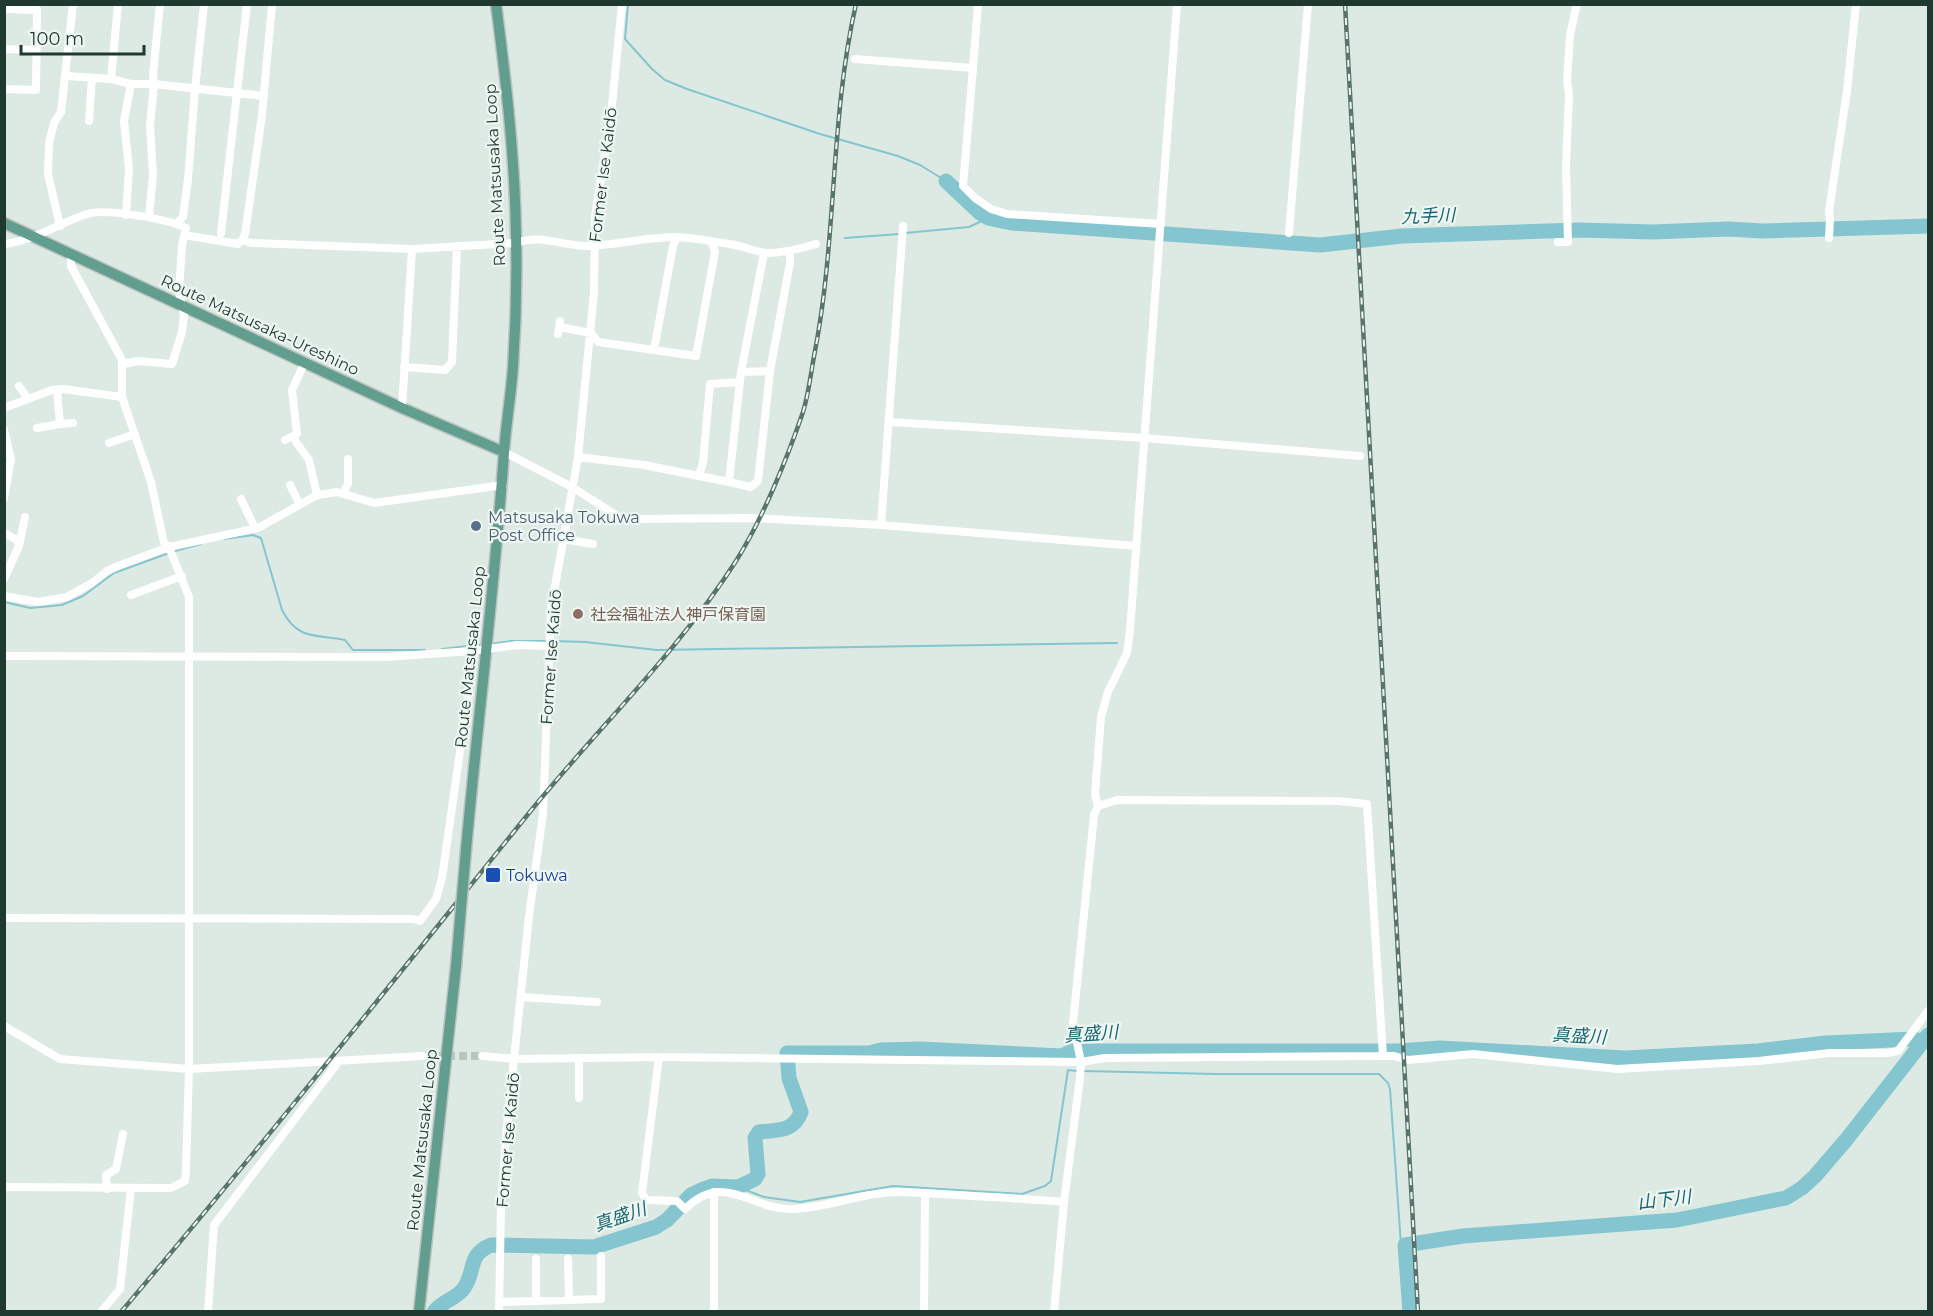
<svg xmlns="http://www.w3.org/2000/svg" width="1933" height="1316" viewBox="0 0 1933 1316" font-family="Montserrat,'Noto Sans JP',sans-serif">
<rect width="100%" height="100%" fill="#dde9e3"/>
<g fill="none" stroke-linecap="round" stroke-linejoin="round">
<path stroke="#84c5cf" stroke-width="2" d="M628,4L625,39L652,69L665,80L687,89L820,134L898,156L920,165L946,181
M905,233L969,227L988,218
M845,238L899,234
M224,539L253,535L261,538L282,610C298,641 316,634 345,640L353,650H425
M175,551L201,544
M4,602L30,608L62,605L83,596L114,573L169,553
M553,641L585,642L657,650L1117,643
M490,644L511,641H547
M442,649L485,644
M1083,1071L1216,1074H1379L1388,1083L1390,1089L1401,1245H1405
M738,1187L764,1197L800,1202L893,1186L1022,1194L1045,1186L1051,1181L1068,1070L1077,1071"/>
<path stroke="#84c5cf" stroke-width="15" d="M946,181L980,213L988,218L1011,223L1320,245L1402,236L1579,230L1652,232L1728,229L1762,231L1928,226
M434,1312C441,1301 457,1299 464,1288C476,1271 467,1255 491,1245L594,1247L656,1227L667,1220L691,1195L701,1190L712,1186L738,1187L755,1179L758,1174L755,1138L759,1132C777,1130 794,1132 801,1112L789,1078L787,1053H869L881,1050L920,1049L1062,1056L1072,1051H1398L1440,1048L1625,1058L1758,1051L1826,1043L1914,1039L1923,1042
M1410,1312L1405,1245L1463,1236L1677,1220L1786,1198L1802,1188L1815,1176L1846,1140L1928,1035"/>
<path stroke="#b7c6bf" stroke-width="8" stroke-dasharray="8 4" stroke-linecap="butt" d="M423,1056H482"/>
<g stroke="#bcc3c1" stroke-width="13">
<path id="major" d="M4,223L402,408L504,452
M466,850C478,717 495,585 504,452C506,424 511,395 513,367C516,323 517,278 516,235C515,158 506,81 496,4
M419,1312L456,966"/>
</g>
<path stroke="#fff" stroke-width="8" d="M4,9L37,10L36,90L4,89
M4,49L36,50
M855,59L973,68L963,186L975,198L991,209L1007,214L1161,224
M973,68L978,4
M66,76L111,79L118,4
M111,79L131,84H154L264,96
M89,121L92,78
M126,215L129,169L124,121L131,84
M149,217L153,175L150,126L154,84L153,75L160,4
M177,223L183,217L188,179L195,89L204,4
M60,226L48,174L49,143L54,123L61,112L73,4
M221,233L247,4
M1289,233L1308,4
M184,235L238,244L242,240L251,243L412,249L516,243C540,234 560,245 584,246C614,246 645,237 676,237C693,238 718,242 735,245C746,247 756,252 767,253C784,253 799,249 816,244
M1829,238L1830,219L1829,211L1847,91L1856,4
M242,240L245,234L262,115L272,4
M1558,242H1568L1566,166L1569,94L1567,81L1570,35L1577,4
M4,244C34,241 59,223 87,214C104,208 168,219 186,228L182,245L179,292L184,315L182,332L172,364L138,361L123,364
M559,327L591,333L598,342L696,356L715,252L712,243
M558,334L560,321
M654,350L673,246L677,237
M404,367L445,370L452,362L457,246
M741,372L770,371L790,263V252
M19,386L28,399
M57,390L60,424L73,423
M4,408L52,390L63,389L122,397
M402,408L412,249
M890,422L1144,438L1360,456
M37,428L60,424
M4,430L11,459L4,498
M285,440L297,434L292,390L305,362
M296,442L309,460L317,495
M109,443L135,434
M504,452L572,487L619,517L633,519L751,518L881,525L1136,546
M578,457L644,465L729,482L741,372L764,253
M699,475L703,463L710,384L740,382
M729,482L751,487L758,481L770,371
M290,485L299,503
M342,494L348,484V459
M241,499L255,528
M881,525L903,226
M4,533L17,540L19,546L4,579
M563,539L593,544
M19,546L25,517
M131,595L182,576
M4,596L38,602L67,597L92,583L107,571L118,566L169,547L258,528L317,495L337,492L374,503L503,485
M4,656L386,657L472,651L517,645L549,646
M1098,806L1117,800L1338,801L1367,804L1383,1056
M4,918L413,919L420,921L436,899L442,878L473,660L472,651
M521,997L597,1002
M4,1026L60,1059L189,1069L423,1056
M482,1056L515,1059L659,1057L1081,1062L1105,1058L1383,1056H1394L1408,1060L1473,1054L1617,1069L1759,1061L1830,1053H1888L1898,1051L1928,1011
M659,1057L642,1193L646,1200L677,1201L685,1209C724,1170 751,1210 792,1209C826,1208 861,1193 895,1192C915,1192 935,1194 955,1195C991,1197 1028,1199 1064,1202
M579,1098V1058
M4,1187L171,1188L185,1181L186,1170L189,1069V597L169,547L164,543L151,482L122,397V360L71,266V254
M107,1189L106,1175L116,1169L123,1134
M536,1259V1301
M568,1259L569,1300
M500,1302L601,1299V1256
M101,1312L120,1289L131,1188
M208,1312L214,1225L339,1061
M499,1312L501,1207L506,1135L529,916L543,814L551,609L578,457L594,292L595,216L611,115L622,4
M714,1312V1192
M924,1312L925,1194
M1054,1312L1064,1202L1080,1078L1081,1062L1073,1023L1094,815L1098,806L1095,794L1101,717L1108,692L1127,653L1130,630L1177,4"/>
<use href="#major" stroke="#629e8d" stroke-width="10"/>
<g stroke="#59746c" stroke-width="4.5">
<path id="rail" d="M1345,4L1418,1312
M121,1312C260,1148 394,980 529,813C597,729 678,652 736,561C762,520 787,459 803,412C809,393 811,371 815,351C837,237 830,118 856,4"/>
</g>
<use href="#rail" stroke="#edf6f1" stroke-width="2" stroke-dasharray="7" stroke-linecap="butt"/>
<g stroke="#bcc3c1" stroke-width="13" stroke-linecap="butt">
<path id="major-bridge" d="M456,966L466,850"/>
</g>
<use href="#major-bridge" stroke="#629e8d" stroke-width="10"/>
</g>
<circle fill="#5c6f8a" stroke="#edf6f1" stroke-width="2" cx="476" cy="526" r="6"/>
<circle fill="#8d6e63" stroke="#edf6f1" stroke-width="2" cx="578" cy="614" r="6"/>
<rect fill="#1a4fb4" stroke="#edf6f1" stroke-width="2" x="485" y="867" width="16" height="16" rx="3"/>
<g text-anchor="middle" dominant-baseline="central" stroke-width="4.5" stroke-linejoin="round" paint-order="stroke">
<g font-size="16" fill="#1f3830" stroke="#edf6f1">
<text transform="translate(495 175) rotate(-93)">Route Matsusaka Loop</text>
<text transform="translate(603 175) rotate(-83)">Former Ise Kaidō</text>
<text transform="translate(260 325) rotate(25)">Route Matsusaka-Ureshino</text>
<text transform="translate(470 657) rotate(-84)">Route Matsusaka Loop</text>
<text transform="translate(551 657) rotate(-86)">Former Ise Kaidō</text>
<text transform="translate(422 1140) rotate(-84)">Route Matsusaka Loop</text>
<text transform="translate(508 1140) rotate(-85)">Former Ise Kaidō</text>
</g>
<g font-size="16" fill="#4e5e75" stroke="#edf6f1" text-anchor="start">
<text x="488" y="517">Matsusaka Tokuwa<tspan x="488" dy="18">Post Office</tspan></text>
</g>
<g font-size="16" fill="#785e54" stroke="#edf6f1" text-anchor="start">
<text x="590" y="614">社会福祉法人神戸保育園</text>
</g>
<g font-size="16" fill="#164399" stroke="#edf6f1" text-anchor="start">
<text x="506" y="875">Tokuwa</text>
</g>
<g font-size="18" font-style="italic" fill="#1b6672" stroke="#edf6f1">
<text transform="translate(1428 216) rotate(-2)">九手川</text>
<text transform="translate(1091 1034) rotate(-4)">真盛川</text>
<text transform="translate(1579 1036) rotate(3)">真盛川</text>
<text transform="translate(1664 1200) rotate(-7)">山下川</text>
<text transform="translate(620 1217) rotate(-19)">真盛川</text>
</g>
</g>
<rect width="1933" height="1316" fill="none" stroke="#1f3830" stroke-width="12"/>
<path d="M21 45v9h123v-9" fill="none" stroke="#1f3830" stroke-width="3"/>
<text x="30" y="45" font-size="18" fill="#1f3830" stroke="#edf6f1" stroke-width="4.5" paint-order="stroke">100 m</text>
</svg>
